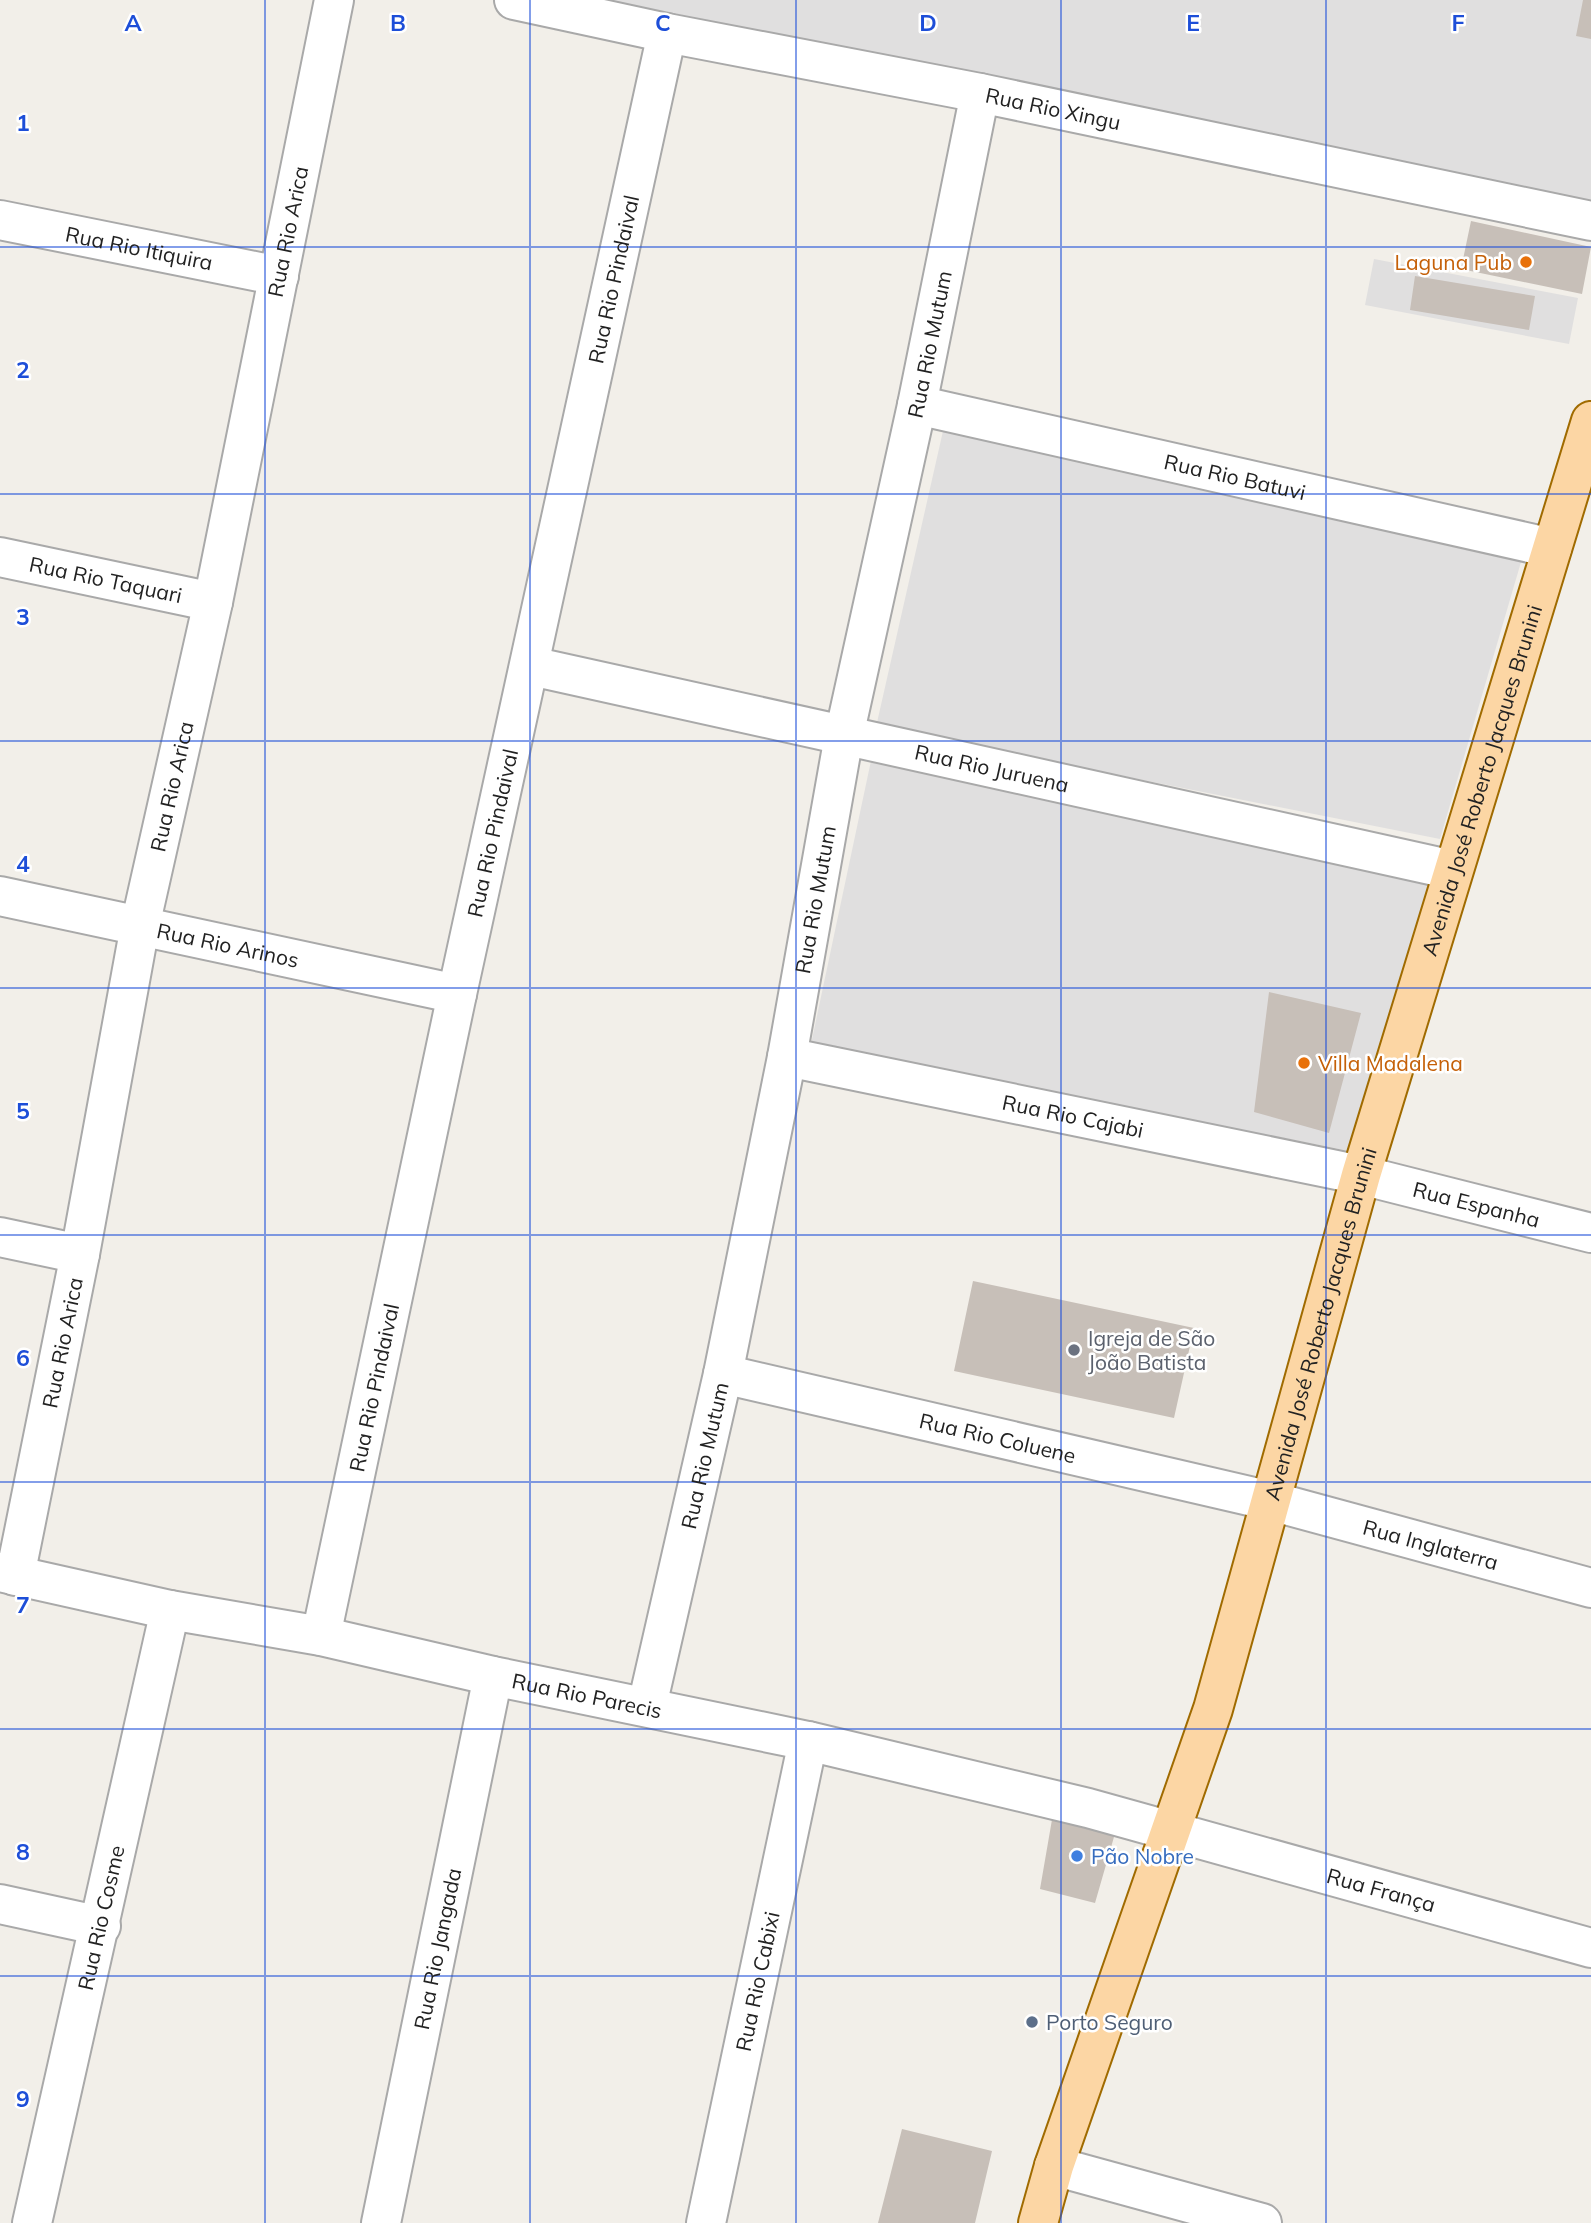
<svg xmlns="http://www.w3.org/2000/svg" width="1591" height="2223" viewBox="0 0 1591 2223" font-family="Mulish,sans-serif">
<rect width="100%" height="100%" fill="#f2efe9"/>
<path fill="#e0dfdf" d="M609,0H1591V201Z
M1374,259L1578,298L1569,344L1365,305Z
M943,431L1521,562L1440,839L876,727Z
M872,756L1435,874L1354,1152L811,1044Z"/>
<path fill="#c7bfb8" d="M1583,0H1591V39L1576,36Z
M1471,221L1591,247L1582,294L1461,269Z
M1415,276L1535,296L1529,330L1410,310Z
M1269,992L1361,1013L1329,1133L1254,1112Z
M973,1281L1194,1328L1174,1418L954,1371Z
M1054,1808L1118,1823L1095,1903L1040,1889Z
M902,2129L992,2151L975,2223H878Z"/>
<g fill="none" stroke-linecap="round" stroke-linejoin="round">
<g stroke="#a9a9a9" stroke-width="42">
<g id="minor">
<path id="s1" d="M514,0L667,33L980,93L1591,221"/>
<path id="s2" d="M0,220L279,276"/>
<path id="s3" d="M917,405L1552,548"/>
<path id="s4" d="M0,557L213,602"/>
<path id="s5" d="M531,666L1453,870"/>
<path id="s6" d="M0,896L457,994"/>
<path id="s7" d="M787,1057L1361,1175L1591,1233"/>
<path d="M0,1237L80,1254"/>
<path id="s8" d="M723,1374L1271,1501L1591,1588"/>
<path id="s9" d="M0,1572L170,1610L321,1636L493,1676L808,1741L1088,1808L1591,1948"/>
<path id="s10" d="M15,1576L80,1254L140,926L213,602L334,0"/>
<path id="s11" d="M321,1636L457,994L667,33"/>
<path id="s12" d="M647,1706L723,1374L787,1057L844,736L917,405L980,93"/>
<path d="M0,1904L101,1926"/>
<path d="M1054,2166L1262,2223"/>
<path id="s13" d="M32,2223L170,1610"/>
<path id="s14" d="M381,2223L493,1676"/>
<path id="s15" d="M706,2223L808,1741"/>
</g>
</g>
<g stroke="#a06b00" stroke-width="42">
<g id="major">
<path id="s16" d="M1038,2223L1054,2166L1213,1709L1361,1175L1591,421"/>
</g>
</g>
<use href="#minor" stroke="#fff" stroke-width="38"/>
<use href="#major" stroke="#fcd6a4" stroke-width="38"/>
</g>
<path fill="none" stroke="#1d4ed8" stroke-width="2" stroke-opacity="0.55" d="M265,0V2223M530,0V2223M796,0V2223M1061,0V2223M1326,0V2223M0,247H1591M0,494H1591M0,741H1591M0,988H1591M0,1235H1591M0,1482H1591M0,1729H1591M0,1976H1591"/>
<g fill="#e8710a" stroke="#fff" stroke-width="2.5">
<circle cx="1526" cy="262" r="7"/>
<circle cx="1304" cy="1063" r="7"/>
</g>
<circle fill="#6b7280" stroke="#fff" stroke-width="2.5" cx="1074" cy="1350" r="7"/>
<circle fill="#3f7fe0" stroke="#fff" stroke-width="2.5" cx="1077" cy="1856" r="7"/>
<circle fill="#5c6f8a" stroke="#fff" stroke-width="2.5" cx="1032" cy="2022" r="7"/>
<g text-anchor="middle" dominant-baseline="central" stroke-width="5" stroke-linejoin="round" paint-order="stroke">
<g font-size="21" fill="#222" stroke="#fff">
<text stroke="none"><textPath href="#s1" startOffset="550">Rua Rio Xingu</textPath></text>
<text stroke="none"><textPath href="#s10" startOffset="1372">Rua Rio Arica</textPath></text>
<text stroke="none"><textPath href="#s2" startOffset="142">Rua Rio Itiquira</textPath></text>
<text stroke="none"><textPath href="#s11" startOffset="1388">Rua Rio Pindaival</textPath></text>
<text stroke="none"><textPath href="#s12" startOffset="1391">Rua Rio Mutum</textPath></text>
<text stroke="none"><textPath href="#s3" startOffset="326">Rua Rio Batuvi</textPath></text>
<text stroke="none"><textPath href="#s4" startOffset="108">Rua Rio Taquari</textPath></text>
<text stroke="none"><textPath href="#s5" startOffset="472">Rua Rio Juruena</textPath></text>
<text stroke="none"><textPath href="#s16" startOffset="1510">Avenida José Roberto Jacques Brunini</textPath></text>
<text stroke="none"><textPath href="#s10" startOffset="805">Rua Rio Arica</textPath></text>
<text stroke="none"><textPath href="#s11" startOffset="821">Rua Rio Pindaival</textPath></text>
<text stroke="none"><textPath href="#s12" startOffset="824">Rua Rio Mutum</textPath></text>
<text stroke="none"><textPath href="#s6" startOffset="233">Rua Rio Arinos</textPath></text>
<text stroke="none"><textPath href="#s7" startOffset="292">Rua Rio Cajabi</textPath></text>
<text stroke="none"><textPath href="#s7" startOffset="705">Rua Espanha</textPath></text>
<text stroke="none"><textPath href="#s16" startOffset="943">Avenida José Roberto Jacques Brunini</textPath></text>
<text stroke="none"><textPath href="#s10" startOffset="238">Rua Rio Arica</textPath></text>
<text stroke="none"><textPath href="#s11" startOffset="254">Rua Rio Pindaival</textPath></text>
<text stroke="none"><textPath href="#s8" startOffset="282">Rua Rio Coluene</textPath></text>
<text stroke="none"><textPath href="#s12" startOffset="257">Rua Rio Mutum</textPath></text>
<text stroke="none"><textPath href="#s8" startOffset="728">Rua Inglaterra</textPath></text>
<text stroke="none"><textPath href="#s9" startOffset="600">Rua Rio Parecis</textPath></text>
<text stroke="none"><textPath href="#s9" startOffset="1418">Rua França</textPath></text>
<text stroke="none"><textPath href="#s13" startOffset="313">Rua Rio Cosme</textPath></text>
<text stroke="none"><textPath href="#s14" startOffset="280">Rua Rio Jangada</textPath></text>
<text stroke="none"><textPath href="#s15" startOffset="247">Rua Rio Cabixi</textPath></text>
</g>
<g font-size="21" fill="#c56008" stroke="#fff" text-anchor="end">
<text x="1512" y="262">Laguna Pub</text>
<text x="1318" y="1063" text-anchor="start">Villa Madalena</text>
</g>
<g font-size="21" fill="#5b616d" stroke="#fff" text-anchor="start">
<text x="1088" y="1338">Igreja de São<tspan x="1088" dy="24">João Batista</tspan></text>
</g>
<g font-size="21" fill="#366cbe" stroke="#fff" text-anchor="start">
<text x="1091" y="1856">Pão Nobre</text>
</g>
<g font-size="21" fill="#4e5e75" stroke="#fff" text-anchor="start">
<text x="1046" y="2022">Porto Seguro</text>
</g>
</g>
<g font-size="23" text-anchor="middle" font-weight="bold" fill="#1d4ed8" stroke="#fff" stroke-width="5" stroke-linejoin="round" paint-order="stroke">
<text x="133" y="31">A</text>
<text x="398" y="31">B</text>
<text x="663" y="31">C</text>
<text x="928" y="31">D</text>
<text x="1193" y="31">E</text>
<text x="1458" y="31">F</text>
<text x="23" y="131">1</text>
<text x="23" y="378">2</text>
<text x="23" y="625">3</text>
<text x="23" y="872">4</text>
<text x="23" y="1119">5</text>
<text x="23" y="1366">6</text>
<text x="23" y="1613">7</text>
<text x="23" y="1860">8</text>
<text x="23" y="2107">9</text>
</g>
</svg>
